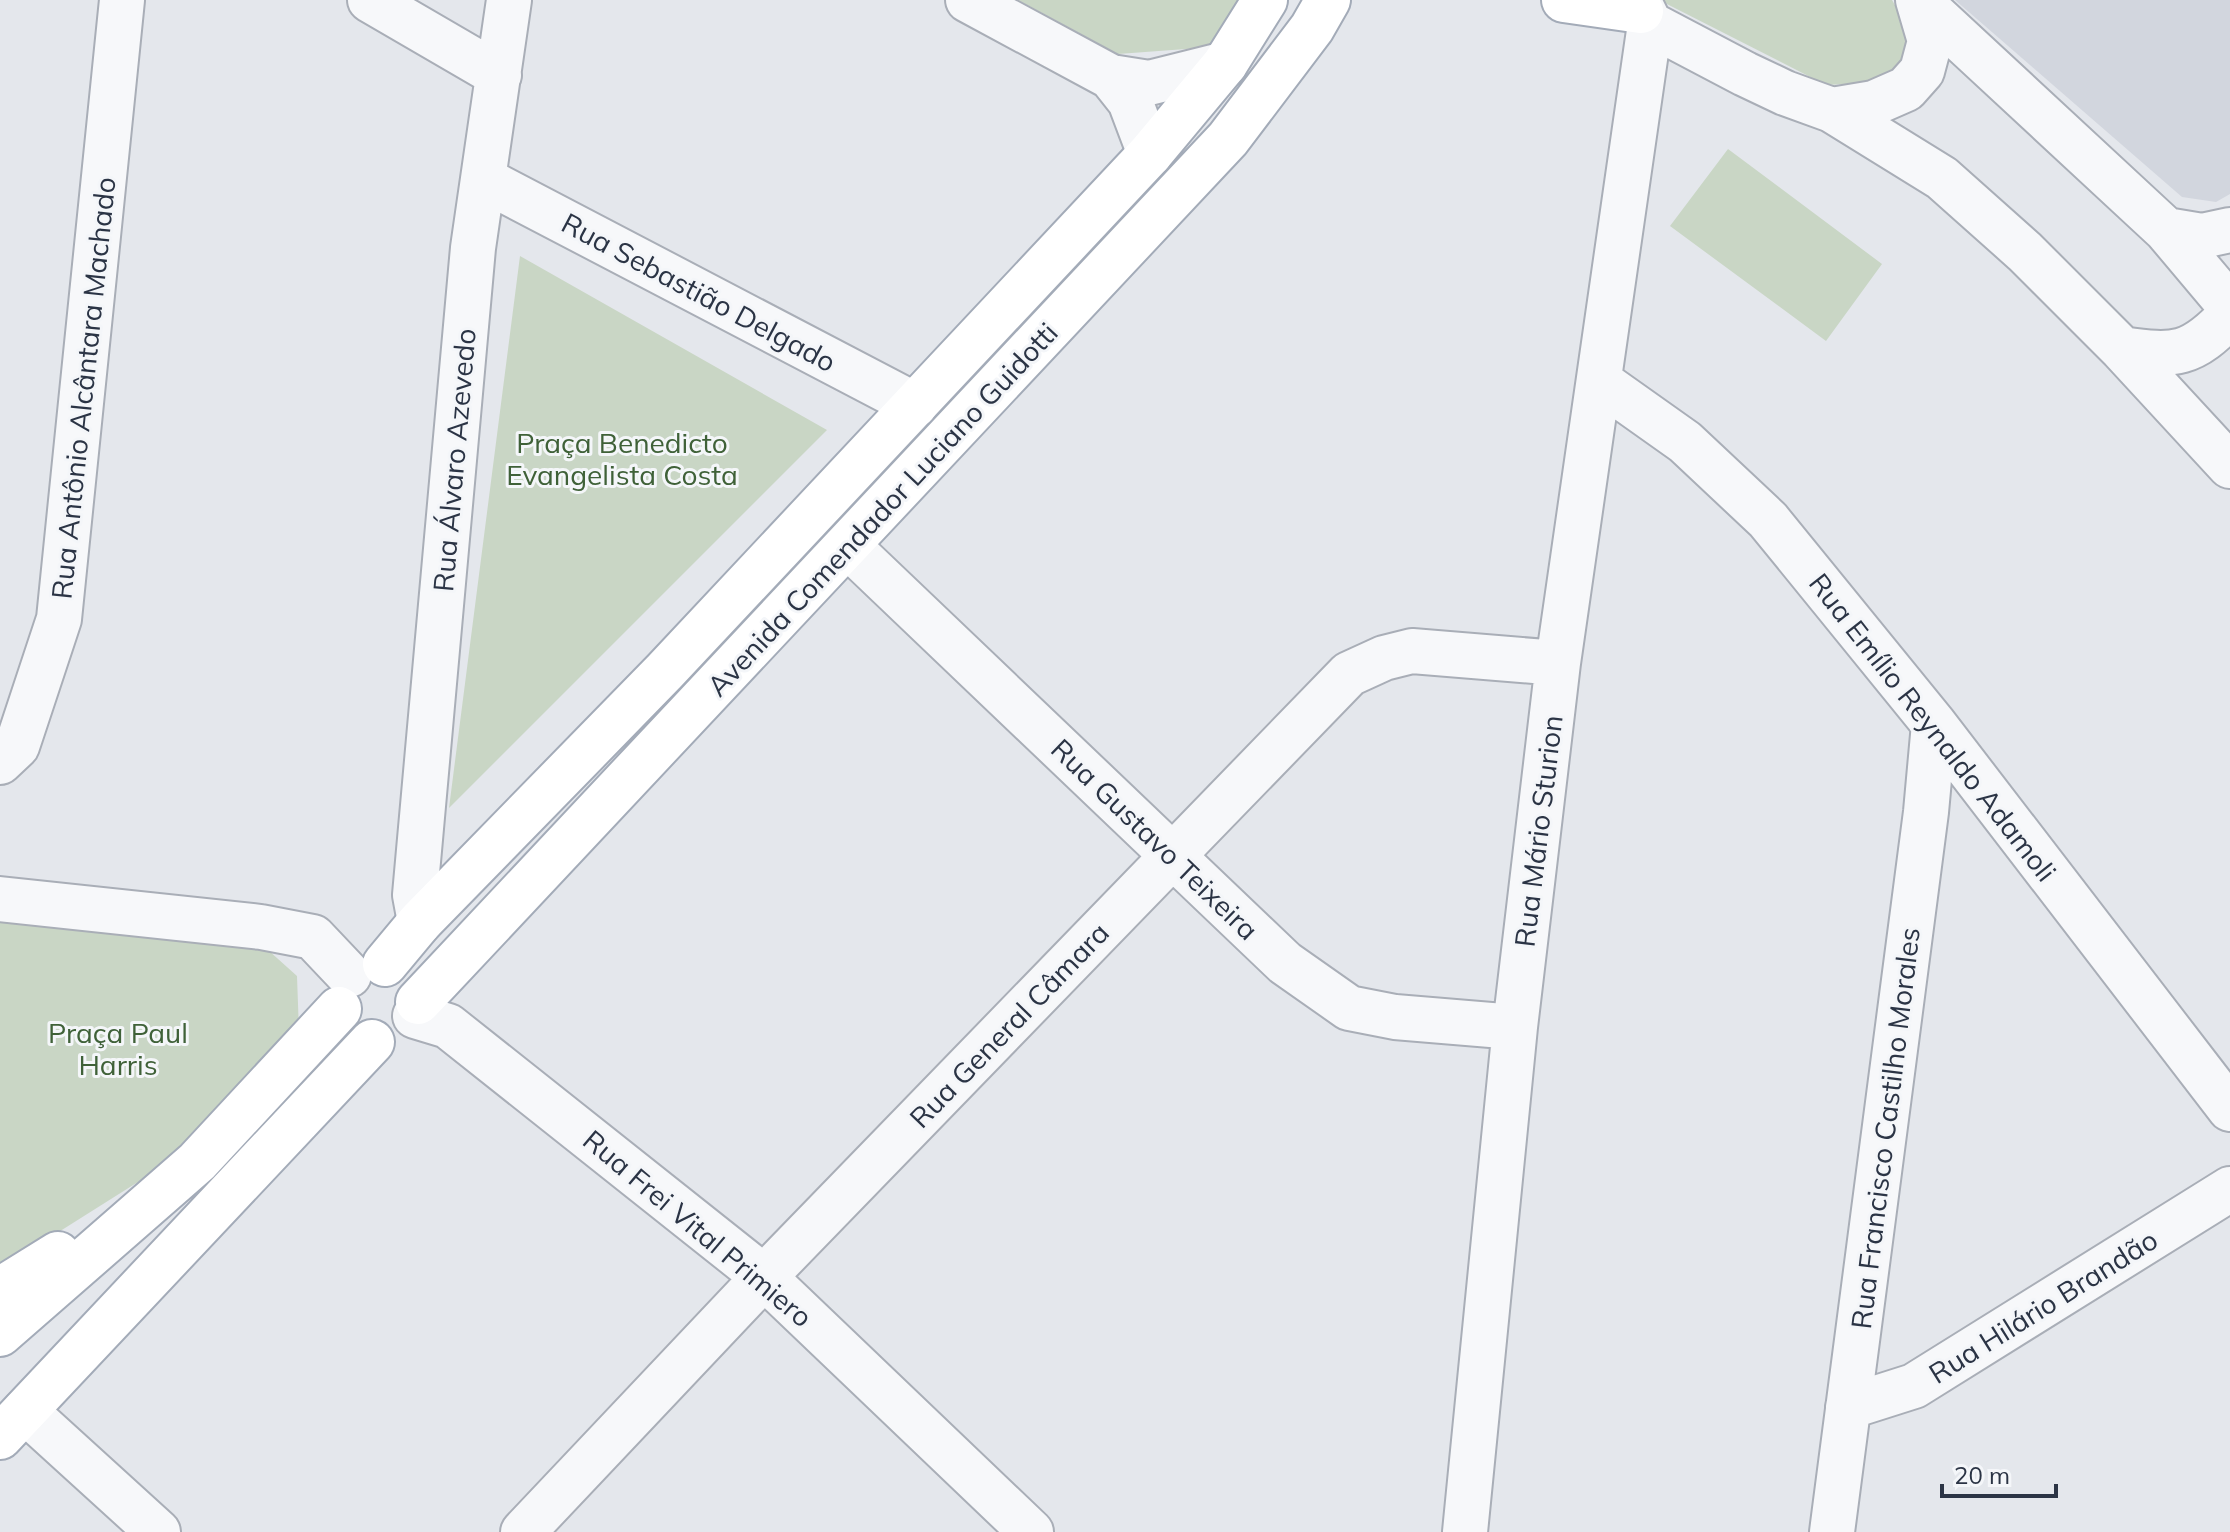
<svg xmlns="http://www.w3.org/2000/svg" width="2230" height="1532" viewBox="0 0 2230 1532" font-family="Mulish,sans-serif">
<rect width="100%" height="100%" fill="#e4e7ec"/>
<path fill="#d2d6de" d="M1955,0H2230V194L2216,202L2182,197Z"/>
<path fill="#c9d6c5" d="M1018,0H1239L1213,47L1118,54Z
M1659,0H1892L1912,35L1902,70L1866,83L1826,85Z
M1728,149L1882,264L1826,341L1670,226Z
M520,256L827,430L449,808Z
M0,918L258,941L297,976L299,1032L176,1158L0,1269Z"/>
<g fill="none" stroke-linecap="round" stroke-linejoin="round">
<g stroke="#a9aeb7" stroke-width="48">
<path id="minor" d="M370,0L499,75
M968,0L1111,77L1149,83L1225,64
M1638,0L1650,24L1745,74L1785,93L1832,110L1874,103L1906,89L1922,71L1930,41L1918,0
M1918,0L2166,230L2230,306
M1111,77L1130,101L1150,154
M1832,110L1942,178L2025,252L2122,349L2230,466
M483,179L915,405
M2166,230L2202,236L2230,230
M2122,349C2175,357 2192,356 2230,315
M1599,381L1685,442L1768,520L1934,724L2230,1109
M848,546L1285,963L1349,1008L1395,1017L1515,1027
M0,762L17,746L59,619L122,0
M0,899L261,927L313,937L349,975
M420,922L415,895L473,248L509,0
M415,1016L448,1026L764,1277L1031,1532
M1848,1407L1914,1386L2230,1189
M25,1411L158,1532
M523,1532L764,1277L1349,674L1384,658L1412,651L1558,663
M1465,1532L1515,1027L1558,663L1650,24
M1832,1532L1926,812L1934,724"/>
</g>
<g stroke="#a3abb8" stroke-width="48">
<path id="major" d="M1564,0L1641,11
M385,964L420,922L665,671L1150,154L1225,64L1265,0
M418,1002L1228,139L1312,28L1328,0
M0,1290L58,1254
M0,1334L197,1162L339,1009
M0,1437L372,1042"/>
</g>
<use href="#minor" stroke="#f7f8fa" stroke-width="44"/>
<use href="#major" stroke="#fff" stroke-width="44"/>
</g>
<g text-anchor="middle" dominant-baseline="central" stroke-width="6" stroke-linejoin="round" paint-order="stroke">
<g font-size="28" fill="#2b3445" stroke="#f4f6f9">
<text transform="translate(699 292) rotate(28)">Rua Sebastião Delgado</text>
<text transform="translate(83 388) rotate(-84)">Rua Antônio Alcântara Machado</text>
<text transform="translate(454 460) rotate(-85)">Rua Álvaro Azevedo</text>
<text transform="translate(882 509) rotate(-47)">Avenida Comendador Luciano Guidotti</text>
<text transform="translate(1933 727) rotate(52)">Rua Emílio Reynaldo Adamoli</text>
<text transform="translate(1538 831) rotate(-83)">Rua Mário Sturion</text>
<text transform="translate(1155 839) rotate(44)">Rua Gustavo Teixeira</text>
<text transform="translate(1009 1025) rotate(-46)">Rua General Câmara</text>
<text transform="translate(1885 1128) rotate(-83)">Rua Francisco Castilho Morales</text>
<text transform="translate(698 1228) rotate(40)">Rua Frei Vital Primiero</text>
<text transform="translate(2043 1306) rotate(-32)">Rua Hilário Brandão</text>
</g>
<g font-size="28" fill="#3f6138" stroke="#f4f6f9">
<text x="622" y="442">Praça Benedicto<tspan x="622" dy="32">Evangelista Costa</tspan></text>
<text x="118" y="1032">Praça Paul<tspan x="118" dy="32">Harris</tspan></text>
</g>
</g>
<path d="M1942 1484v12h114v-12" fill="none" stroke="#2b3445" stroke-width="4"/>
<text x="1954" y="1484" font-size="24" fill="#2b3445" stroke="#f4f6f9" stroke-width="6" paint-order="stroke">20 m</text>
</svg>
